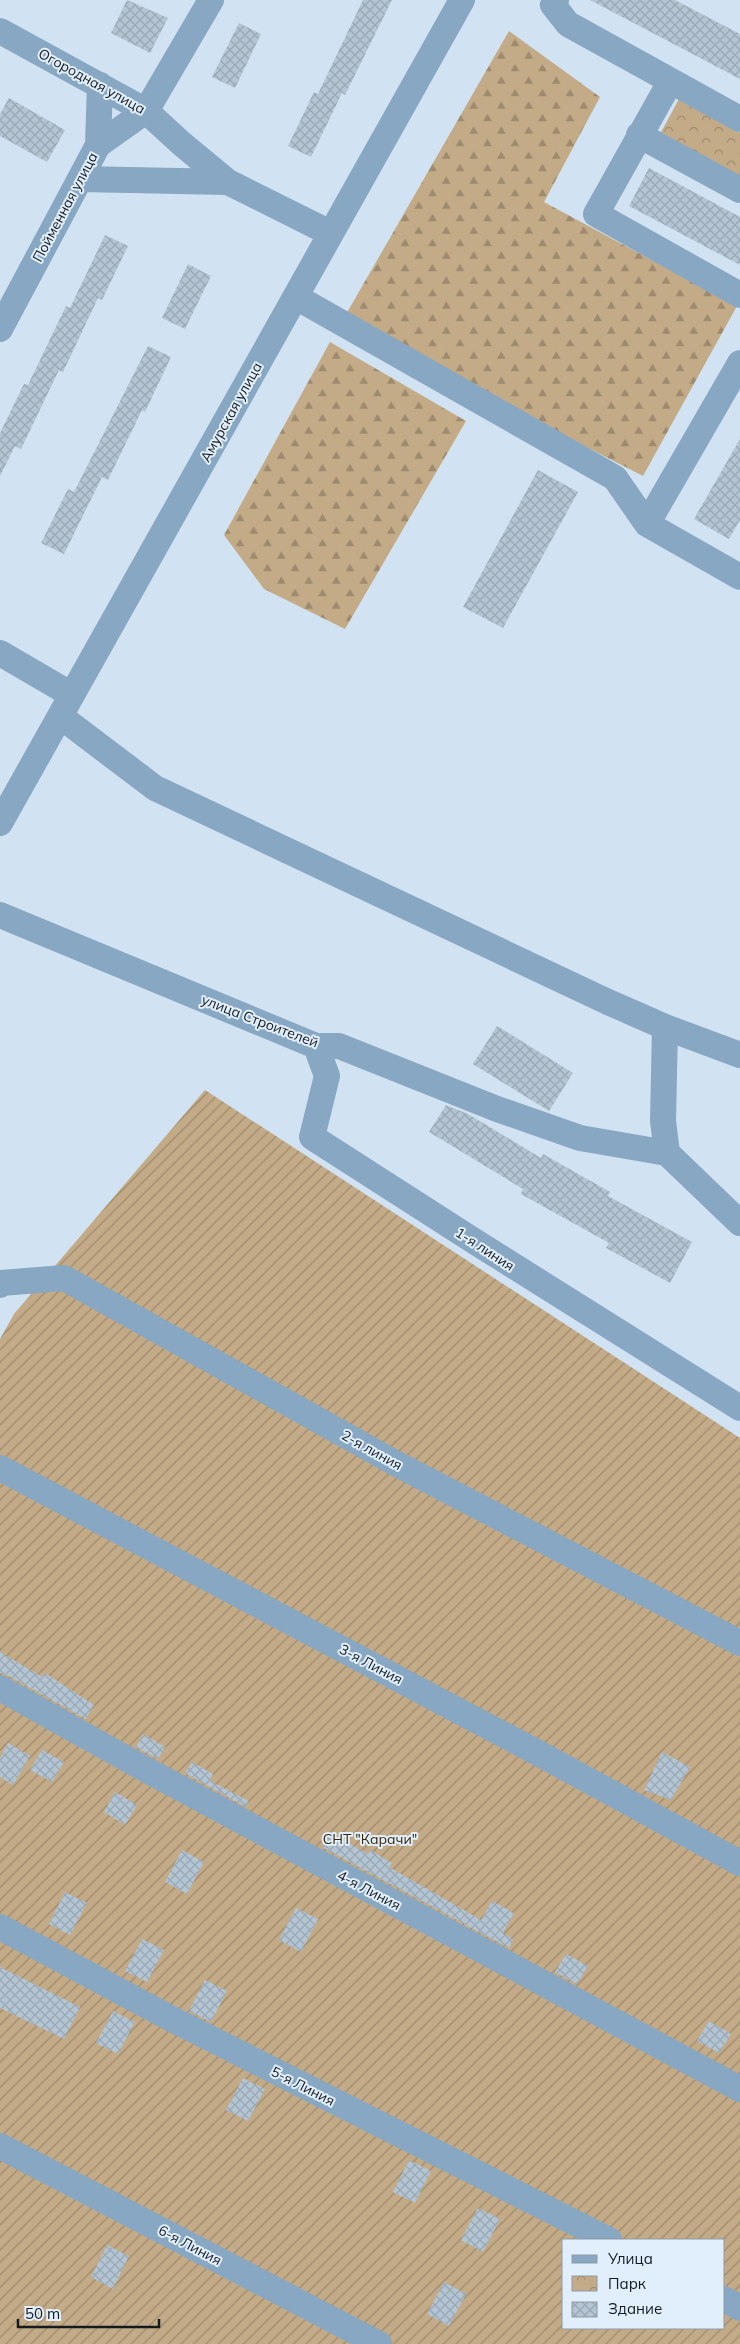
<svg xmlns="http://www.w3.org/2000/svg" width="740" height="2344" viewBox="0 0 740 2344" font-family="Mulish,sans-serif">
<defs>
<pattern id="forest-firs" width="22" height="20" patternUnits="userSpaceOnUse" patternTransform="scale(1.25)"><rect width="22" height="20" fill="#c4ab87"/><path d="M5 1l3.5 6h-7zM16 11l3.5 6h-7z" fill="#9e8a6e"/></pattern>
<pattern id="park-crowns" width="20" height="18" patternUnits="userSpaceOnUse" patternTransform="scale(1.25)"><rect width="20" height="18" fill="#c4ab87"/><path d="M2 6a3 3 0 1 1 6 0M12 15a3 3 0 1 1 6 0" fill="none" stroke="#9e8a6e"/></pattern>
<pattern id="garden-furrows" width="10" height="10" patternUnits="userSpaceOnUse" patternTransform="scale(1.25)"><rect width="10" height="10" fill="#c4ab87"/><path d="M-1 1l2-2M0 10L10 0M9 11l2-2" fill="none" stroke="#9e8a6e"/></pattern>
<pattern id="building-cross-hatch" width="8" height="8" patternUnits="userSpaceOnUse" patternTransform="scale(1.25)"><rect width="8" height="8" fill="#b3c4d3"/><path d="M0 0l8 8M0 8l8-8" fill="none" stroke="#99a8b5"/></pattern>
</defs>
<rect width="100%" height="100%" fill="#d1e2f2"/>
<path fill="url(#forest-firs)" d="M509,31L600,97L544,202L737,306L643,476L551,429L345,316Z
M330,342L466,421L345,629L264,589L224,535Z"/>
<path fill="url(#park-crowns)" d="M679,99L740,133V178L660,134Z"/>
<path fill="url(#garden-furrows)" fill-rule="evenodd" d="M205,1090L740,1438V2344H0V1339L14,1314ZM564,2240H724V2328H564Z"/>
<path fill="url(#building-cross-hatch)" d="M127,0L168,18L150,53L111,33Z
M363,0H392L345,95L342,93L311,157L288,146L314,92L318,94Z
M590,0H675L740,34V79Z
M239,23L261,34L235,88L212,77Z
M9,98L65,130L47,162L0,136V114Z
M649,168L740,217V265L629,206Z
M105,235L128,246L102,300L98,298L63,372L59,370L21,449L15,446L0,476V433L24,384L28,385L66,306L70,308Z
M188,264L211,276L185,329L162,318Z
M148,346L171,357L145,412L142,410L108,480L102,477L64,554L41,543L68,489L74,492Z
M740,439V520L729,539L694,519Z
M538,470L578,492L503,628L463,607Z
M497,1026L573,1073L549,1111L473,1064Z
M446,1105L468,1114L541,1158L543,1154L610,1192L608,1196L692,1242L670,1283L606,1248L609,1243L521,1194L523,1189L429,1132Z
M0,1652L42,1677L45,1673L94,1705L86,1719L7,1675L0,1673Z
M143,1734L165,1747L158,1759L136,1747Z
M8,1743L30,1756L13,1785L0,1777V1758Z
M42,1750L64,1762L52,1782L30,1770Z
M662,1752L690,1767L671,1800L644,1790Z
M192,1762L213,1774L210,1781L249,1801L246,1807L185,1773Z
M115,1792L137,1805L125,1825L104,1812Z
M331,1833L368,1854L370,1850L392,1863L389,1867L481,1920L492,1901L514,1913L503,1933L513,1939L509,1948L322,1847Z
M182,1850L204,1862L187,1894L165,1882Z
M65,1892L87,1903L70,1935L49,1924Z
M296,1908L318,1919L301,1952L279,1940Z
M142,1939L164,1950L147,1982L125,1971Z
M566,1954L588,1966L577,1984L555,1972Z
M0,1967L80,2007L64,2039L0,2008Z
M205,1980L227,1991L211,2022L189,2011Z
M113,2011L135,2022L118,2054L96,2043Z
M709,2021L731,2034L719,2053L697,2041Z
M243,2078L265,2089L248,2121L226,2110Z
M409,2160L431,2171L415,2203L393,2192Z
M478,2208L500,2219L483,2252L461,2240Z
M107,2245L129,2256L113,2289L91,2277Z
M444,2282L466,2294L449,2326L427,2314Z"/>
<g fill="none" stroke-linecap="round" stroke-linejoin="round">
<path stroke="#88a7c2" stroke-width="26" d="M556,0L553,5L568,24L740,119
M0,31L146,111L182,144L228,182L330,233
M670,82L596,214L740,295
M639,135L740,190
M98,145L100,85
M80,179L228,182
M296,297L615,478L647,524L740,577
M0,329L98,145L146,111L211,0
M647,524L740,363
M0,653L72,695
M60,716L155,788L608,1002L665,1027L740,1055
M0,823L462,0
M0,915L316,1046H339L497,1109L580,1138L667,1153
M665,1027L663,1121L667,1153L740,1223
M316,1046L327,1076L312,1137L474,1241L740,1408
M0,1285L1,1283L64,1278L395,1463L740,1643
M0,1468L540,1754L740,1863
M0,1688L143,1768L740,2089
M0,1927L168,2017L609,2240
M0,2146L379,2344
M724,2299L740,2308"/>
</g>
<g text-anchor="middle" dominant-baseline="central" stroke-width="4" stroke-linejoin="round" paint-order="stroke">
<g font-size="14" fill="#141a1f" stroke="#e1effc">
<text transform="translate(92 81) rotate(29)">Огородная улица</text>
<text transform="translate(65 207) rotate(-62)">Пойменная улица</text>
<text transform="translate(231 412) rotate(-61)">Амурская улица</text>
<text transform="translate(260 1021) rotate(21)">улица Строителей</text>
<text transform="translate(485 1249) rotate(33)">1-я линия</text>
<text transform="translate(372 1450) rotate(29)">2-я линия</text>
<text transform="translate(371 1664) rotate(28)">3-я Линия</text>
<text transform="translate(369 1890) rotate(28)">4-я Линия</text>
<text transform="translate(303 2086) rotate(27)">5-я Линия</text>
<text transform="translate(190 2245) rotate(28)">6-я Линия</text>
</g>
<g font-size="14" fill="#3b2809" stroke="#e1effc">
<text x="370" y="1839">СНТ "Карачи"</text>
</g>
</g>
<rect x="562" y="2239" width="162" height="90" fill="#e1effc" stroke="#8f9aa4"/>
<rect x="572" y="2255" width="25" height="8" fill="#88a7c2" stroke="#8f9aa4"/>
<text x="608" y="2264" font-size="15" fill="#141a1f">Улица</text>
<rect x="572" y="2276" width="25" height="15" fill="url(#park-crowns)" stroke="#8f9aa4"/>
<text x="608" y="2289" font-size="15" fill="#141a1f">Парк</text>
<rect x="572" y="2302" width="25" height="15" fill="url(#building-cross-hatch)" stroke="#8f9aa4"/>
<text x="608" y="2314" font-size="15" fill="#141a1f">Здание</text>
<path d="M18 2319v8h141v-8" fill="none" stroke="#141a1f" stroke-width="2.5"/>
<text x="25" y="2319" font-size="15" fill="#141a1f" stroke="#e1effc" stroke-width="4" paint-order="stroke">50 m</text>
</svg>
